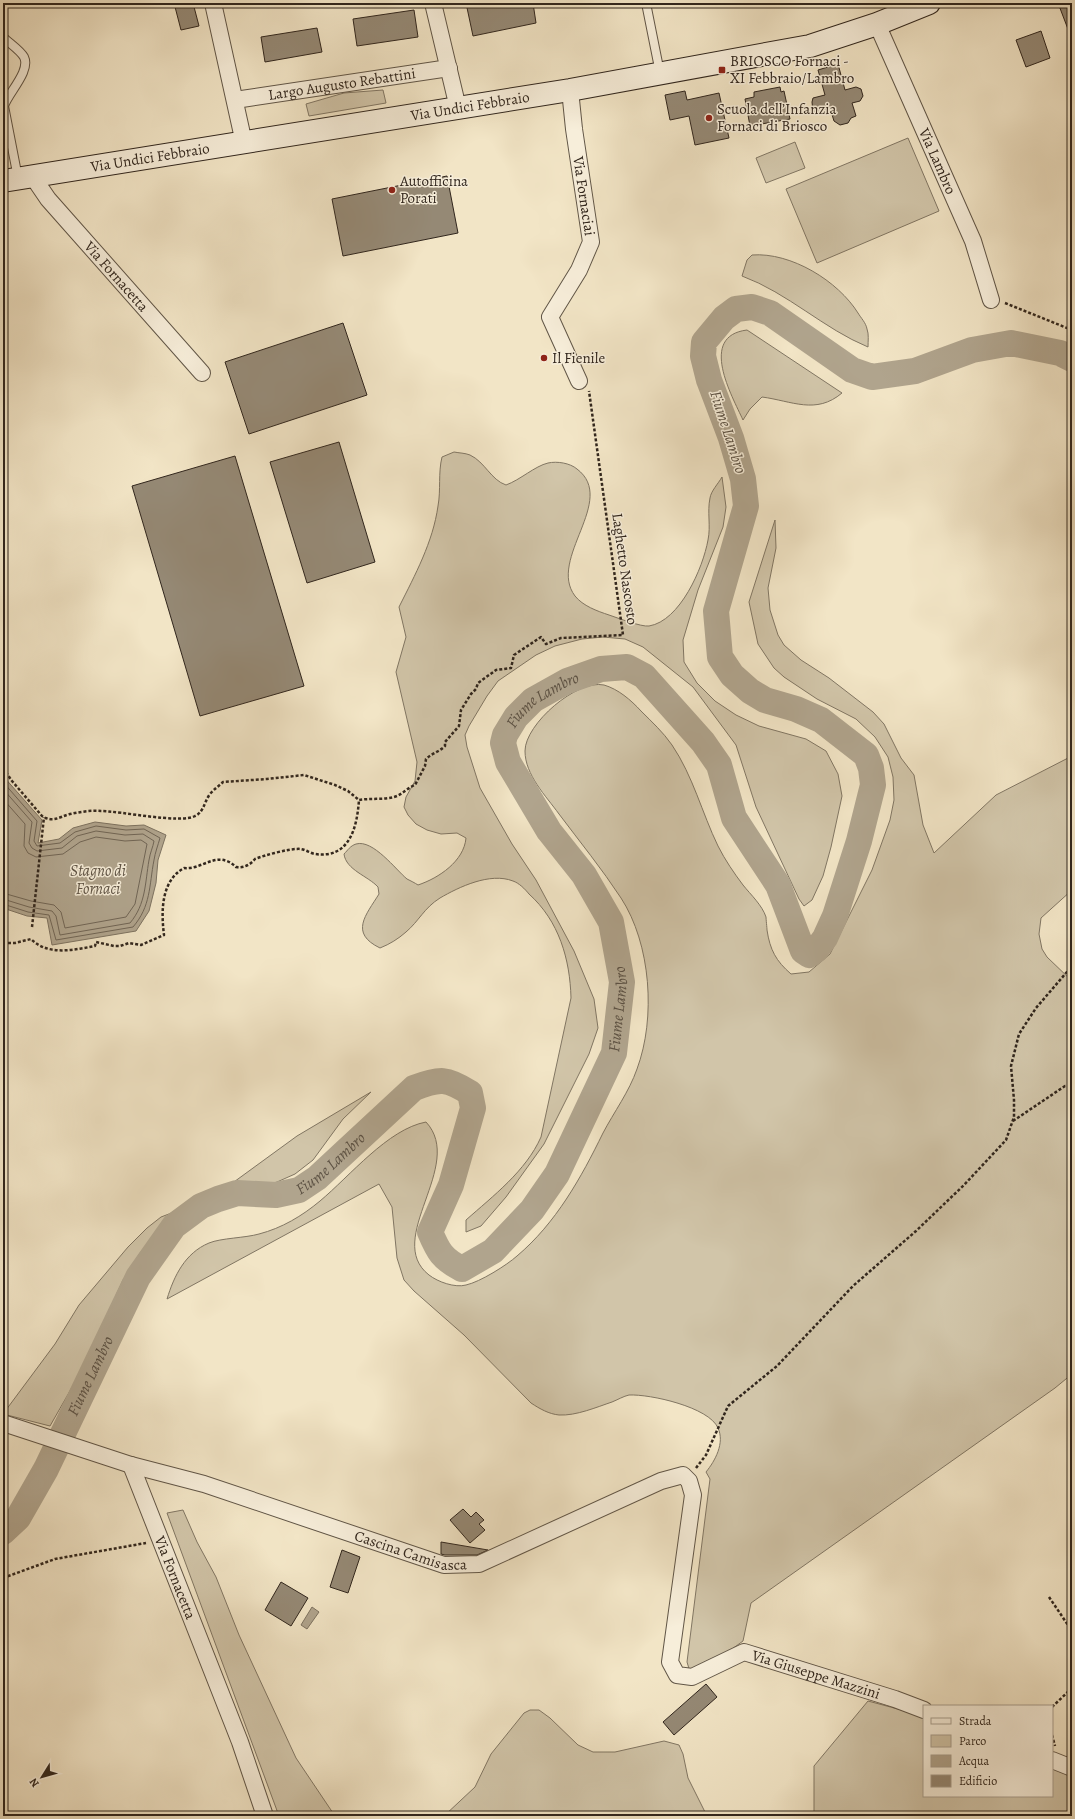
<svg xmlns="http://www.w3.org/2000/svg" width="1075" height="1819" viewBox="0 0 1075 1819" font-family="Alegreya,serif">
<rect width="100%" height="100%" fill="#f2e5c6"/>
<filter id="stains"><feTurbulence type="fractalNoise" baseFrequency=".005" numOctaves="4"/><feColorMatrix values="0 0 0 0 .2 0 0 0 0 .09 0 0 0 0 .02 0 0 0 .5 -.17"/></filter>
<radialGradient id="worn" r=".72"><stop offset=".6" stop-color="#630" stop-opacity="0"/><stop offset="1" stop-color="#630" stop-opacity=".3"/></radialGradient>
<path fill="#d1c5a9" stroke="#817663" d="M383,90L386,103L309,116L306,104L344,93Z
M908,138L939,211L817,263L786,189Z
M795,142L805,168L766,183L756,158Z
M752,255C791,252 838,281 858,313C861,318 866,323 867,329C869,334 868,341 868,347C824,329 788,293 742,276L747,260Z
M747,330L842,393C816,415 792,401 762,397L750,409L743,420C732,396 698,336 747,330Z
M454,452C459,453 465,453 470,455C485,462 491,480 506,485C520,480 535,466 548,463C557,461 570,463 577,469C618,500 547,559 575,596C583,606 597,611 609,615C618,618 641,627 649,626C680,621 703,568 708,540C711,526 707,512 710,498C711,491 718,484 722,477L726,507L723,527L698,590L683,640L684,662L697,683L715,701L736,715L759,726L806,739L826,751L838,774L842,796L831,847L823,876L812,900L804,906L799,899L756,807L736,745L693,687L643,647L625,639L603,637L582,639L555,646L536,655L498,681L487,696L469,726L465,735L467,747L480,788L512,844L536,880L574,951L594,999L598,1028L589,1054L544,1144L506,1197L481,1226L466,1232V1220C493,1196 526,1171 541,1137L571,998C570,959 559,921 529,894C525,889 519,883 513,881C490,872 459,887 440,898C424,908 419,921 406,932C398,939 390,944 380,948C349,933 366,915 379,894L378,887C368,876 346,870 344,854C348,850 350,846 356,844C373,839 396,870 407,879C411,881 415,883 418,885C439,878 464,861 466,838L457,833L441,834L427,830L416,824L408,815L404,807L406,797L415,781L417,762L396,672L406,637L399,607C415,575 433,542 438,506C441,490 438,473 442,457Z
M775,520L776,548L768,588L770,610L778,635L784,645L801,660L829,678L873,712L884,724L901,758L914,775L923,825L934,853L996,795L1072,756V890L1041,918L1039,934L1042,949L1047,957L1072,981V1374L1055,1388L751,1603L743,1641L695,1676L690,1672L687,1662L710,1479L706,1472C715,1461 725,1443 718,1428C709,1407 650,1394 629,1395C624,1396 617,1400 612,1402C597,1407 576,1416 559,1415C549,1414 540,1409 531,1403L464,1335L414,1291L404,1280L397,1258L392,1207L379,1184L167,1299C174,1276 185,1253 209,1243C221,1238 245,1238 259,1234C282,1228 302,1216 320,1201C350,1176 388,1129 426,1122C466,1165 383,1239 429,1275C438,1282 455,1288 466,1285C480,1282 507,1265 517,1256C556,1223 581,1178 603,1133C614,1112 629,1092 637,1069C656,1018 651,944 621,898C602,869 580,842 559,814C546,796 525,775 525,751C525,724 577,679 604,685C618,689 631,700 641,711C652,722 663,732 672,745C693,776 702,813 718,846C725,860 734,873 743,885C751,895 762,905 766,917C766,919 767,928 767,930C770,950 776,961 791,974L809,972L830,954L872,870L890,820L894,800L893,777L888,757L875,737L856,719L817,699L784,677L774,668L758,644L749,602Z
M371,1092L343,1119L313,1160L295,1174L268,1186L187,1212L172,1220L156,1234L140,1253L123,1280L83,1368L50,1426L3,1414L55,1344L79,1305L128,1247L147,1228L161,1217L203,1201L227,1187L297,1136Z
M183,1510L197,1542L216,1577L239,1635L296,1758L335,1816H279L167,1513Z
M868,1701L924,1716V1796H1052V1767L1072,1776V1816H814V1766Z
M530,1710H539L550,1718L578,1745L593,1752H615L664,1741L679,1745L683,1754L688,1778L707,1816H444L475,1787L491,1754L524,1713Z"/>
<path fill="#b0a48d" stroke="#7d7260" d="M3,776L42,820L38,843L59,839L73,828L95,822L126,826L144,825L166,835L158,860L156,883L149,911L136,931L52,945L47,918L27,916L3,908Z
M312,1607L319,1612L307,1629L301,1625Z"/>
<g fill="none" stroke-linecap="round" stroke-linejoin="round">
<path stroke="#706555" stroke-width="1" d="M3,782L37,821L34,841L37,846L60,843L75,832L96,826L126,830L144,829L160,838C158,845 155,853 154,860C149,886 151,906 133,927L56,940L49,915L28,912L3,904
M3,789L32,822L29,843L32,848L37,851L62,848L77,836L96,831L125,835L143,834L154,841C153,847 150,853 149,860C145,883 146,904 130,923L60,935L56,916L52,911L29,907L3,899
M3,799L25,824L24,846L28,853L36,857L63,854L80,842L96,837L125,841L141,840L147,844L135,904L126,917L65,928L61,912L54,905L31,901L3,893"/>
<path stroke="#b0a48d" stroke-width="26" id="s1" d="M3,1532L18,1518L46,1469L138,1277L174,1226L201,1206L218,1199L237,1193L276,1195L299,1190L317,1178L414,1088C440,1078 447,1078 470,1093L473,1108L451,1185L430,1232C438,1251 442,1259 462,1269L493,1251L532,1210L557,1174L614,1053L622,982L611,922L584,875L549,831L508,762L503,743L505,735L516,717L533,700L567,681L601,669L627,667L644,676L703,742L719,765L734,818L778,885L803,951L809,955L816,950L825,938L835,916L859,841L873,785L871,768L866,755L821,720L796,709L765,700L750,691L732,675L720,657L716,611L746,506L743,479L731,438L709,380L703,356L704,342L724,318L736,309L752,307L770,313L852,370L872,377L915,371L972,350L1011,343L1060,353L1072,359"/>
</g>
<path fill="#958975" stroke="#31261d" d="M174,3H193L199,26L181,30Z
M466,3H533L536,23L473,36Z
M1058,3H1072V37H1071Z
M414,10L418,37L357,46L353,19Z
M317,28L322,52L265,62L261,37Z
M1041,31L1050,58L1026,67L1016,40Z
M838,64L845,90L856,87L861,89L863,96L860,101L852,103L856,116L851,118L848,123L840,125L834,121L830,108L813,112L812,102L813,98L825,95L818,70Z
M780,87L781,92L784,91L790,119L750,126L745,99L754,97V92Z
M685,91L687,100L719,93L729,138L695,145L689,116L670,120L665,95Z
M447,176L458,233L343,256L332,199Z
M343,323L367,395L249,434L225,362Z
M339,442L375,562L307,583L270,462Z
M235,456L304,686L200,716L132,486Z
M463,1509L471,1517L476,1512L484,1520L479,1524L485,1530L470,1543L450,1520Z
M441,1542L488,1550L477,1555H445L441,1554Z
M342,1550L360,1557L348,1593L330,1587Z
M281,1582L308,1598L291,1626L265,1610Z
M706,1684L717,1697L674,1735L663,1722Z"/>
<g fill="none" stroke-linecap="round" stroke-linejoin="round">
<g stroke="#615647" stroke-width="10">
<path id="lane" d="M646,3L660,73
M3,37C9,43 20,50 24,57C31,71 8,93 4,106L18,178"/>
</g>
<g stroke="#615647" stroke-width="18">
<g id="street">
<path d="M213,3L244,143"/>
<path d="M433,3L458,108"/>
<path id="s2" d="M877,24L973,241L991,300"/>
<path id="s3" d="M570,90L574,129L591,242L579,270L550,317L579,381"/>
<path id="s4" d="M235,100L449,68"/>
<path id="s5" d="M33,177L48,199L202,373"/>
<path id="s6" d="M3,1423L131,1465L204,1484L444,1565L479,1564L661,1481L683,1475L689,1481L693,1495L670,1662L677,1675L692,1677L744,1652L895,1699L924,1710"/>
<path id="s7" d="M131,1465L240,1742L265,1816"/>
<path d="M1052,1760L1072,1768"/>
</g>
</g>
<g stroke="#31261d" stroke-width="24">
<g id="secondary">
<path id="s8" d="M3,181L570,90L810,46L877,24L929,3"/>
</g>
</g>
<path stroke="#31261d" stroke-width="2.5" stroke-dasharray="3 2" stroke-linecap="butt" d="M1005,303L1072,330
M3,768L12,781L42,816C53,823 59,817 70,814C80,812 91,810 101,811C120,811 181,824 195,816C204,812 204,802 210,794C214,789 219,786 223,782L267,779L304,775L335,785L348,791L359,800
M32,927L44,817
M3,943H15L31,939C48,956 73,950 95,946L96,942L114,946H120L129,943L141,945L164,935C161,911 161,881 184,868C203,870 217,849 236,867C244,868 250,865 255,859C265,855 288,849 297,849C304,848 309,853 315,854C350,859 357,827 359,800C370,798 383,800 394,797C402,795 407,788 415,785L425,766L426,759C432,753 439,752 445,746V742L459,726L461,710L471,694L476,689L478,683L496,670L511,668L514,655L541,637L546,644L561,638L623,635L589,391
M1013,1121L1065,1086H1072
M696,1468L706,1455L728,1406L777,1366L853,1286L916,1231L964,1185L1006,1140L1014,1117V1100L1011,1066L1019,1034L1036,1008L1072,966
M3,1578L55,1559L146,1543
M1049,1597L1072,1631
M1052,1707L1072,1688
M1052,1735L1055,1746"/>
<use href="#lane" stroke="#f7eeda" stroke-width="8"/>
<use href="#street" stroke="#f7eeda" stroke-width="16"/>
<use href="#secondary" stroke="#f7eeda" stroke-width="22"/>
</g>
<g fill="#8f2418" stroke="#f7eeda" stroke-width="1.5">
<rect x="718" y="66" width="8" height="8" rx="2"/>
<circle cx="709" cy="118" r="4"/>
<circle cx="392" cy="190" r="4"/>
<circle cx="544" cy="358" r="4"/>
</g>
<g text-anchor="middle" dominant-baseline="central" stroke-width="3" stroke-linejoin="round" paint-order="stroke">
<g font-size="15" fill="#31261d" stroke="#f7eeda" text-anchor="start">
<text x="730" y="61">BRIOSCO Fornaci -<tspan x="730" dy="17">XI Febbraio/Lambro</tspan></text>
<text x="717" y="109">Scuola dell’Infanzia<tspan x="717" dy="17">Fornaci di Briosco</tspan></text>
<text x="400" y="181">Autofficina<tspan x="400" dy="17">Porati</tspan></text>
<text x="552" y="358">Il Fienile</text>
</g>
<g font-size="15" fill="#31261d" stroke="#f7eeda">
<text stroke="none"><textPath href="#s4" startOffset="108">Largo Augusto Rebattini</textPath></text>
<text stroke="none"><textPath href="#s8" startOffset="473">Via Undici Febbraio</textPath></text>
<text stroke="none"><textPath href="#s8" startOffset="149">Via Undici Febbraio</textPath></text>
<text stroke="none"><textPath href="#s2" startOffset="150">Via Lambro</textPath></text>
<text stroke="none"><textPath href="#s3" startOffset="107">Via Fornaciai</textPath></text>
<text stroke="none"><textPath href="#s5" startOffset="130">Via Fornacetta</textPath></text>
<text transform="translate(625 569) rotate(82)">Laghetto Nascosto</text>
<text stroke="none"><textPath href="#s6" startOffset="428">Cascina Camisasca</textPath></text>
<text stroke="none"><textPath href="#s7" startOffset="121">Via Fornacetta</textPath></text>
<text stroke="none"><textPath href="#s6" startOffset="1076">Via Giuseppe Mazzini</textPath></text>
</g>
<g font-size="16" font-style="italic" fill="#5d5244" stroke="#f7eeda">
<text transform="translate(728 432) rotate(72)">Fiume Lambro</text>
<text stroke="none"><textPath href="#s1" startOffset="1572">Fiume Lambro</textPath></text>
<text x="98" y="871">Stagno di<tspan x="98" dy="18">Fornaci</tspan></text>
<text stroke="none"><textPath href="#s1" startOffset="1212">Fiume Lambro</textPath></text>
<text stroke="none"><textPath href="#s1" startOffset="528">Fiume Lambro</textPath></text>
<text stroke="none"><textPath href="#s1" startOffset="180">Fiume Lambro</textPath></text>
</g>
</g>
<rect width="1075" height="1819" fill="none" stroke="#f2e5c6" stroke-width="16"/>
<rect x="4" y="4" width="1067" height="1811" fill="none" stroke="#31261d" stroke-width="2"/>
<rect x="8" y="8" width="1059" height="1803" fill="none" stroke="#31261d"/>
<rect x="923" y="1705" width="130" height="92" fill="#f7eeda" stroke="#a89e8e"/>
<rect x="931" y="1718" width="20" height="6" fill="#f7eeda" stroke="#a89e8e"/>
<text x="959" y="1725" font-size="12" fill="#31261d">Strada</text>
<rect x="931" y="1735" width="20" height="12" fill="#d1c5a9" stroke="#a89e8e"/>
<text x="959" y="1745" font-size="12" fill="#31261d">Parco</text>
<rect x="931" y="1755" width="20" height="12" fill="#b0a48d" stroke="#a89e8e"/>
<text x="959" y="1765" font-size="12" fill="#31261d">Acqua</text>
<rect x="931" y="1775" width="20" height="12" fill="#958975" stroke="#a89e8e"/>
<text x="959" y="1785" font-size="12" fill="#31261d">Edificio</text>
<g transform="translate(42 1777) rotate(233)" stroke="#f7eeda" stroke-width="3" paint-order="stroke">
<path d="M0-3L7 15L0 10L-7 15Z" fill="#31261d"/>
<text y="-6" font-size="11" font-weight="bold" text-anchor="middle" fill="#31261d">N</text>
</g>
<rect width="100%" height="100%" filter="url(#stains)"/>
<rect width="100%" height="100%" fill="url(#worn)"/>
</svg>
